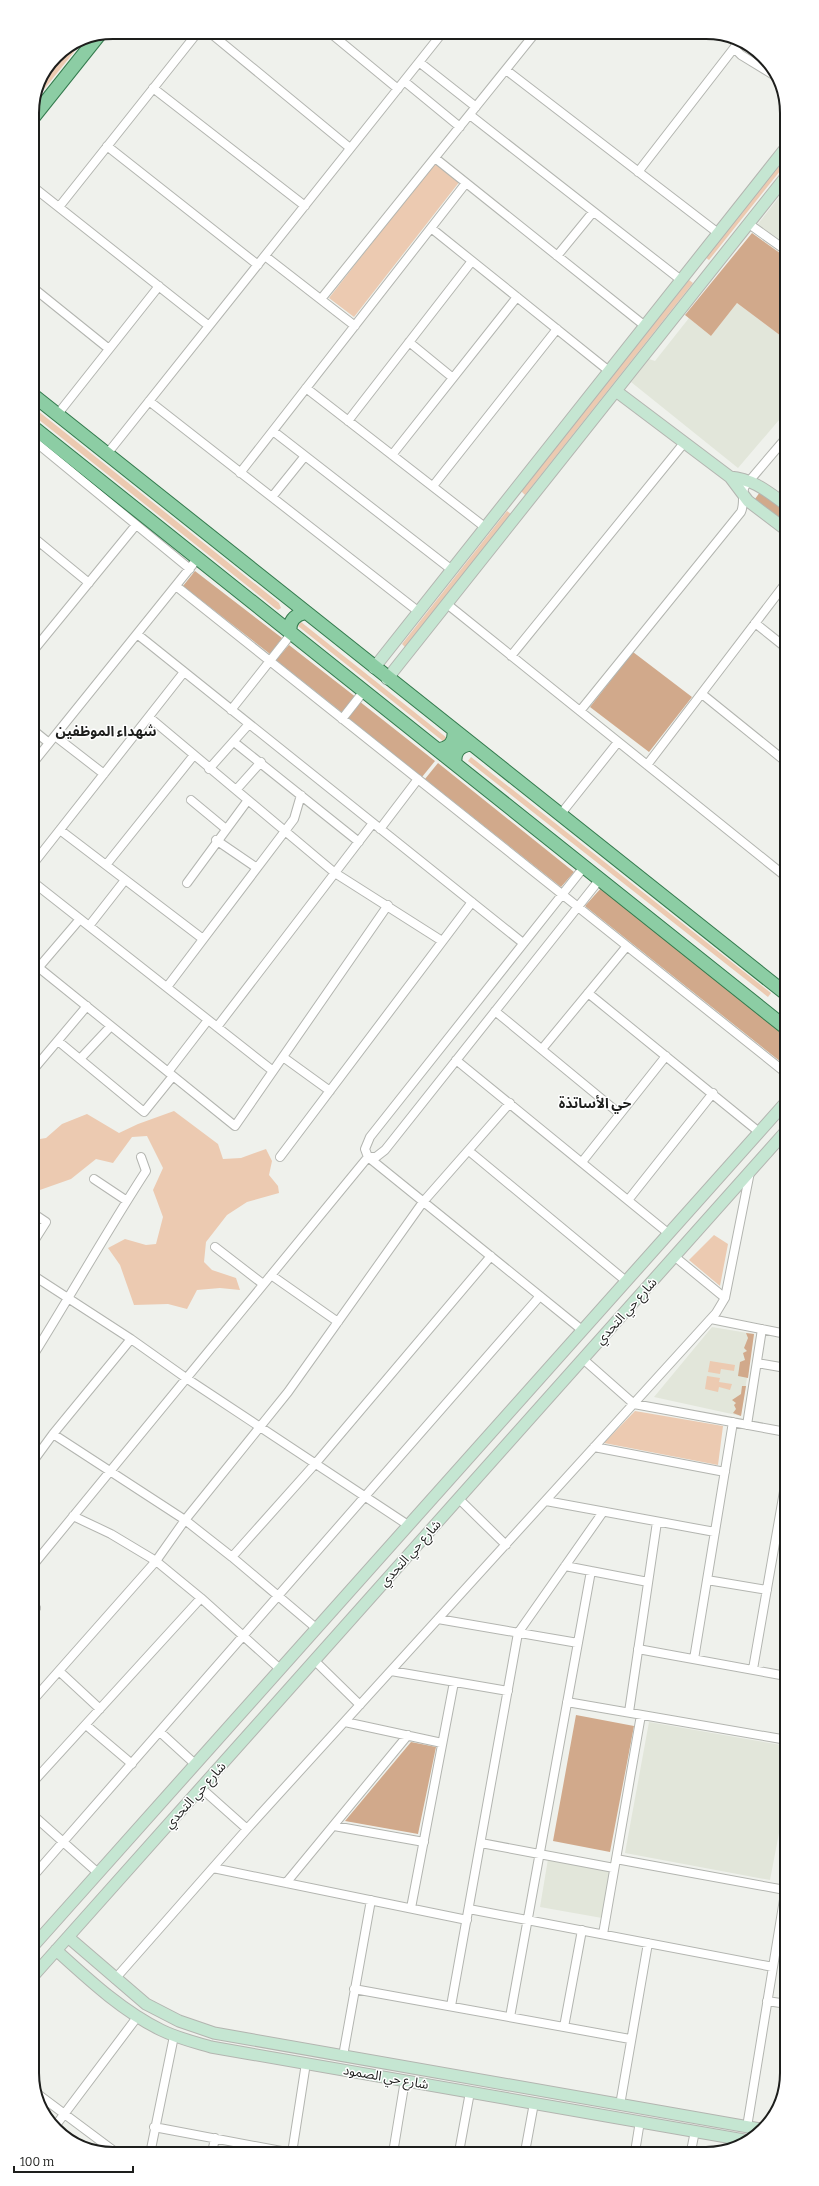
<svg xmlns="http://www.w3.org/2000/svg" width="819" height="2186" viewBox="0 0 819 2186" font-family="Bitter,'Noto Sans Arabic',serif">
<rect width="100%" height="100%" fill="#eff1ec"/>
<path fill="#e2e6da" d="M784,191V243L757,225Z
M737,303L785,339V413L738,468L631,382L649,359L655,361L689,318L711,336Z
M712,1327L754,1334L741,1416L654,1397Z
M649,1722L787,1746V1791L770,1880L625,1853Z
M548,1859L610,1869L602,1918L540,1907Z"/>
<path fill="#eccab1" d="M86,37L33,103L39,83L65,49Z
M784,159V166L709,260L705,257Z
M435,162L460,181L354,317L329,298Z
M689,280L693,283L525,495L521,491Z
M33,407L279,603L281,608L278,610L275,608L33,415Z
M507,511L511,514L405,647L402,644Z
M301,622L447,738L444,742L298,626Z
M471,757L771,993L768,997L468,761Z
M174,1111L218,1144L223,1159L241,1158L266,1149L272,1161L269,1175L278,1186L279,1193L247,1202L227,1215L206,1242L204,1262L212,1270L236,1278L240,1290L220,1288L197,1290L187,1309L168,1304L134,1305L120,1265L108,1248L125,1239L146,1245L156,1244L163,1217L153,1190L163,1168L147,1136L132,1137L113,1163L96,1159L71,1179L37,1191L34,1190V1140L46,1138L62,1124L87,1114L119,1133L138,1124Z
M714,1235L728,1244L720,1286L689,1260Z
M710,1361L735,1365L734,1371L721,1369L720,1374L708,1372Z
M707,1376L720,1378L719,1382L732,1384L730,1390L719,1387L718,1392L705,1389Z
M635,1411L723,1426L718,1465L604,1443Z"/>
<path fill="#d1a98b" d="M752,233L784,256L785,339L737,303L711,336L685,315Z
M760,492L785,511V522L755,499Z
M195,571L282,638L270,654L183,586Z
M289,645L357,698L344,714L276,660Z
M633,652L692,697L649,752L590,707Z
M359,701L435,761L422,777L347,717Z
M438,763L574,872L561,887L425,779Z
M602,887L786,1031V1066L585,906Z
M746,1333L754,1334L748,1378L738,1376L740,1362L745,1360L743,1353L747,1351L744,1348L748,1338Z
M742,1386H746L741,1416L733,1413L736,1409L734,1405L736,1403L732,1400L741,1394Z
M576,1715L634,1726L610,1852L553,1841Z
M411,1742L436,1747L418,1834L345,1821Z"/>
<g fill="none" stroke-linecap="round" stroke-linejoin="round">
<g stroke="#b3b5b0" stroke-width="10">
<path id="street" d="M209,32L350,148
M329,32L398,89
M737,42L734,48L741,55L772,74
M419,62L476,107
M506,70L718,233
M404,81L460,127
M153,88L305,206
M470,115L681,280
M107,146L258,265
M435,158L645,326
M638,172L734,48
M32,186L209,326
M59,207L198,32
M749,224L784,249
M431,228L609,371
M265,256L355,326
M557,256L593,212
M32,287L109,349
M321,299L536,32
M409,342L453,378
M306,388L486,528
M149,401L419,612
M57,415L159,286
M348,421L472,261
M273,431L452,570
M33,440L190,569
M107,454L443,32
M392,455L517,297
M240,473L466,183
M433,486L557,329
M272,497L305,456
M33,537L89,583
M33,550L39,542
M176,586L786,1073
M447,604L785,876
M755,623L785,647
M137,634L523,943
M33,651L136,525
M511,656L684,443
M702,694L785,761
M231,710L292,633
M580,711L741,512C745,503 741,494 745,486L785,439
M149,717L335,873L442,941
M342,719L364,691
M33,730L49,743
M55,736L104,774
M234,742L359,842
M33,763L198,558
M647,765L785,584
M209,769L249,724
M236,790L261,762
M191,800L226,829
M560,815L618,742
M380,829L418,779
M60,830L203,939
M216,840L257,868
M33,864L184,672
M106,865L194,755
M33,882L273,1071
M187,883L248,800
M89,926L125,880
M33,963L235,1126L388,905
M33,974L80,919
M167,987L285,831L294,819L301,795
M588,993L759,1132
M495,1011L620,1114
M217,1027L373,823
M58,1041L144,1112L173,1076
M542,1049L627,946
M283,1057L330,1091
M80,1059L111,1026
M456,1060L668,1233
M33,1070L87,1006
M168,1072L208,1020
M469,1151L626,1281
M280,1157L472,902
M368,1157H376L385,1150L600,879
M582,1162L666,1056
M94,1179L127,1201
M629,1199L713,1093
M34,1214L46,1222L34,1241
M215,1247L263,1284
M674,1256L725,1298
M271,1275L338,1322
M34,1276L131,1339L186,1378L408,1525
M711,1319L786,1334
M582,1330L368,1157L365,1149L370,1137L584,867
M34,1354C72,1293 107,1231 146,1171L141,1157
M583,1359L634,1404L786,1432
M757,1363L786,1368
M747,1425L762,1329
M53,1434L185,1520L232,1557L316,1628
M594,1447L725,1472
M34,1460L53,1434L131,1339
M458,1498L506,1545
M546,1501L715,1532
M73,1516L111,1534L156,1561L201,1598L280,1669
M232,1557L315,1464L491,1256
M34,1564L368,1157
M565,1566L648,1582
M707,1580L767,1590
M34,1610L36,1608
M438,1619L578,1643
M638,1649L786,1676
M694,1659L733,1422
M314,1660L360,1705
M753,1669L786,1480
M59,1671L100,1709
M391,1671L508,1691
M34,1699L156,1561L185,1520L288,1392L423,1202L510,1103
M567,1702L787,1740
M629,1712L657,1522
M345,1722L442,1743
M86,1725L132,1764
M160,1732L195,1764
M34,1781L201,1598
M201,1788L247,1829
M34,1816L98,1873
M334,1826L424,1842
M481,1843L614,1868
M616,1859L785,1890
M213,1868L467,1920
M35,1874L540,1296
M286,1883L408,1735
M411,1908L454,1682
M469,1909L773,1967
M603,1934L641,1715
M115,1979L247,1829L716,1313L725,1298L750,1172
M354,1989L630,2039
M767,2001L787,2004
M451,2006L518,1633L603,1512
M510,2017L591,1571
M564,2027L582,1930
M343,2056L371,1900
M35,2092L118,2154
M620,2105L648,1943
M56,2125L138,2016
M154,2127L292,2153
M747,2127L787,1881
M691,2151L695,2131
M459,2152L470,2092
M525,2152L534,2103
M635,2152L640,2121
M212,2153L215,2138
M292,2153L306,2063
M393,2153L405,2080
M150,2154L174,2036"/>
</g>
<g stroke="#b3b5b0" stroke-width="13">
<path id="secondary" d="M616,391L730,477L748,501L785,529
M730,477C753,479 767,491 785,504
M374,668L784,150
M387,679L784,179
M68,1937L146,2004L179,2021L214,2033L760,2129
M35,1944L786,1102
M56,1950C88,1979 122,2011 161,2030C177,2038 194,2042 211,2047L744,2140
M35,1974L786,1131"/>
</g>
<g stroke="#337a4d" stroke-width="15">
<path id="primary" d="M32,119L99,35
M33,395L785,993
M33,427L786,1028
M290,632C289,622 294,615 304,613
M438,750C449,748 455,743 454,731
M455,763C454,752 459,746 470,744"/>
</g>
<use href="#street" stroke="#fff" stroke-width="8"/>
<use href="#secondary" stroke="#c5e6d2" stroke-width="11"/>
<use href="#primary" stroke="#8ccda4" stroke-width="13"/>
</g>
<g text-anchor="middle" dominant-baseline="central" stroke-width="3" stroke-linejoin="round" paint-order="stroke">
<g font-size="13" fill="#1d1e1c" stroke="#fff">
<text transform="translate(626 1311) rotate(-48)">شارع حي التحدي</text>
<text transform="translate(410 1553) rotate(-48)">شارع حي التحدي</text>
<text transform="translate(195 1795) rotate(-48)">شارع حي التحدي</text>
<text transform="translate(386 2077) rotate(10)">شارع حي الصمود</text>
</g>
<g font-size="14" font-weight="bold" fill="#1d1e1c" stroke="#fff">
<text x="106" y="731">شهداء الموظفين</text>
<text x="595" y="1103">حي الأساتذة</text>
</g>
</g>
<path d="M0 0H819V2186H0ZM113 39H706A74 74 0 0 1 780 113V2073A74 74 0 0 1 706 2147H113A74 74 0 0 1 39 2073V113A74 74 0 0 1 113 39Z" fill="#fff" fill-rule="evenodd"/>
<path fill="none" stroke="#1d1e1c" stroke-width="2" d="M113 39H706A74 74 0 0 1 780 113V2073A74 74 0 0 1 706 2147H113A74 74 0 0 1 39 2073V113A74 74 0 0 1 113 39Z"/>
<path d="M14 2166v6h119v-6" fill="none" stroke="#1d1e1c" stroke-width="2"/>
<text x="20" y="2166" font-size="12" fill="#1d1e1c" stroke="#ffffff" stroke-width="3" paint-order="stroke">100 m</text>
</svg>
